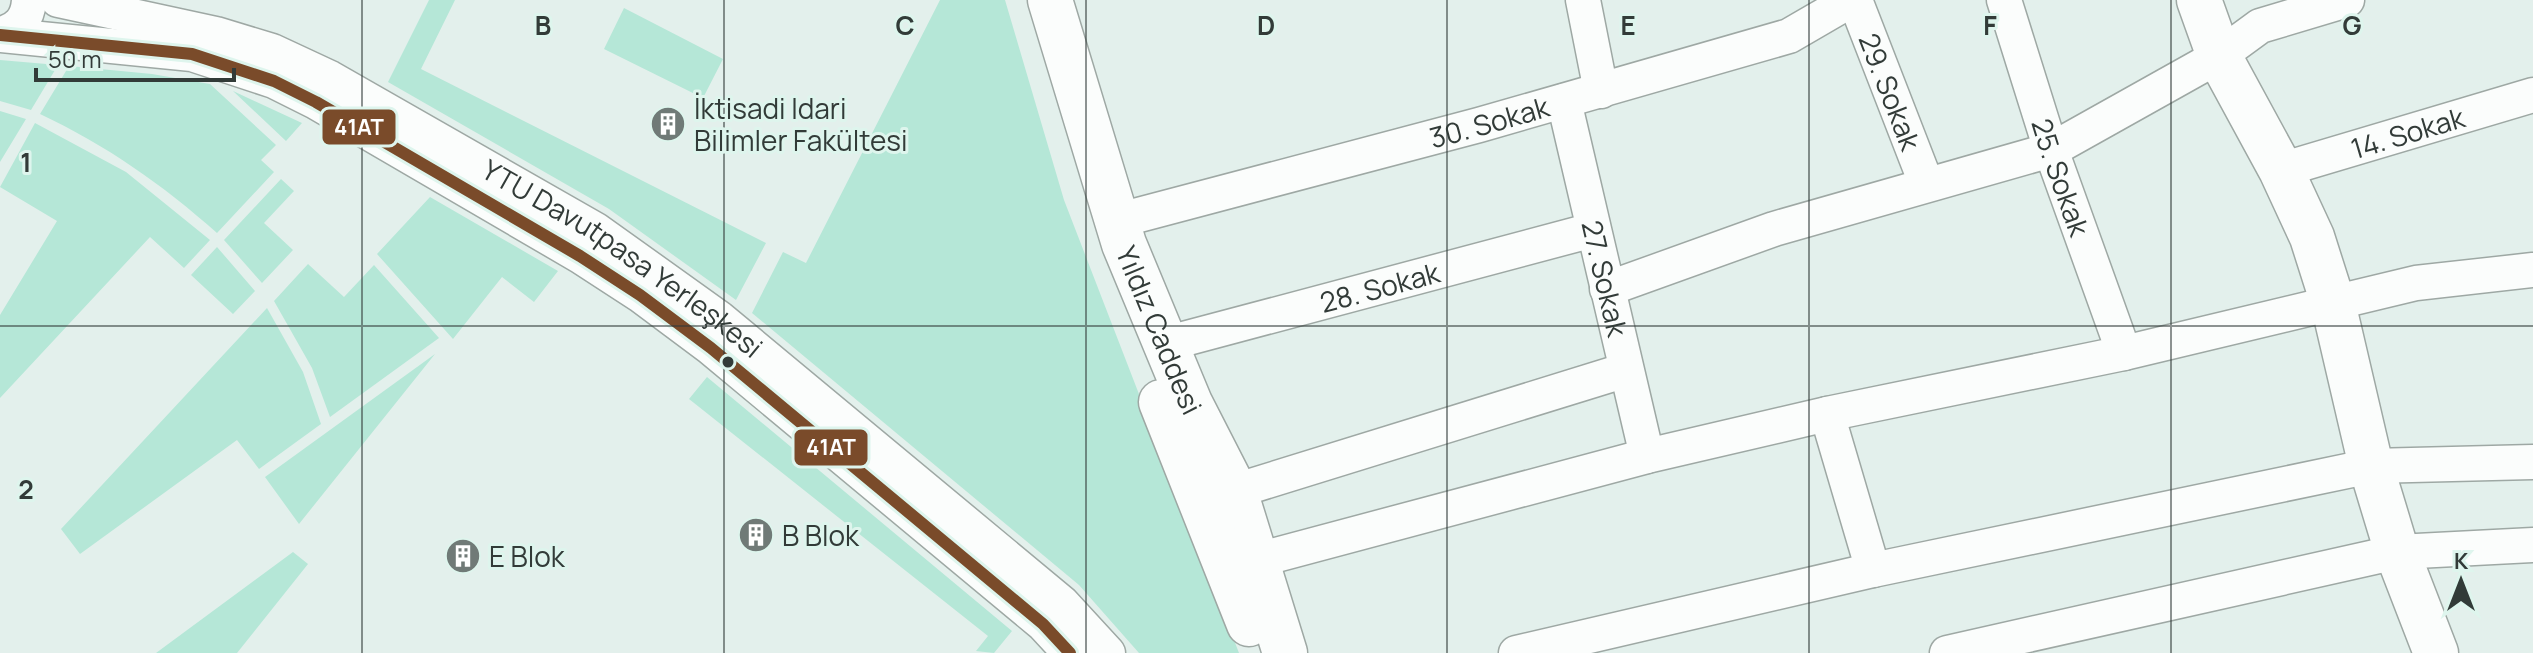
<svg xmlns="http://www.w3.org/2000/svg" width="2533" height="653" viewBox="0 0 2533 653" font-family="Manrope,sans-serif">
<rect width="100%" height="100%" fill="#e3f0ec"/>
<path fill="#b5e7d7" d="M429,0H455L421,69L766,243L736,300L609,209L388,82Z
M940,0H1005L1064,200L1239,653H1139L1079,585L752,313L783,252L806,263Z
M624,8L723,59L703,98L604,49Z
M0,60L58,65L31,110L0,101Z
M69,66L152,74L210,84L276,145L261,160L274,172L217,233C163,185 106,145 40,114Z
M233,91L302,123L286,141Z
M0,111L26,119L0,162Z
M35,123L126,172L210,240L184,268L150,237L0,398V315L57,221L0,187Z
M281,179L294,191L264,223L293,250L262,283L224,240Z
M430,197L558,271L534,302L502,277L453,339L377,254Z
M217,247L255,291L233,314L191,275Z
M308,264L344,297L374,265L439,338L330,417L312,368L274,301Z
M267,308L303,372L321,424L259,469L237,440L80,554L61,529Z
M435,354L299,524L265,477Z
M707,377L1012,631L994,653L976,651L988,636L689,399Z
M293,552L308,564L237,653H156Z"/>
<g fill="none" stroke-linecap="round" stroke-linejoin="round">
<g stroke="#9ea8a4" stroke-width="37">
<g id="minor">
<path id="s1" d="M58,0L216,34L272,51L330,78L596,230L719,318L1062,603L1108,653"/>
<path d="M1583,0L1601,91"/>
<path id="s2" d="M1855,0L1926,183"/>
<path id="s3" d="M2004,0L2051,150L2124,353"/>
<path d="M0,34C18,30 28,19 29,0"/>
<path d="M0,35L192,54L274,81L316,102L580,256L640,295L711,348L1043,624L1070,653"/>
<path id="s4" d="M1564,101L1647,456"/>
<path id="s5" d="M2281,170L2533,95"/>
<path id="s6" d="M1116,221L1479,125L1789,36L1851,0"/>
<path d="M1607,289L1774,229L2051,150L2219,56L2260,26L2347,0"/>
<path id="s7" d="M1165,344L1593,230"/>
<path d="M1827,414L1873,570"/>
<path d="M1235,491L1626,370"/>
<path d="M1257,560L1647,456L1827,414L2124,353L2416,283L2533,270"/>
<path d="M1516,653L1873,570L2371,466L2533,462"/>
<path d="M1947,653L2397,552L2533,545"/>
</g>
</g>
<g stroke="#9ea8a4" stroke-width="47">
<g id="major">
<path id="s8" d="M1050,0L1124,244L1190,403L1235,491L1285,653"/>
<path d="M2199,0L2219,56L2281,170L2312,237L2333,303L2371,466L2397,552L2436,653"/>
<path d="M1161,402L1249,624"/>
</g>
</g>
<use href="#minor" stroke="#fbfdfc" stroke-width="34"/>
<use href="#major" stroke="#fbfdfc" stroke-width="44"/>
<g stroke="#def5ed" stroke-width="18">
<path id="bus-1" d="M0,35L192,54L274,81L316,102L580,256L640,295L711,348L1043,624L1070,653"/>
</g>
<use href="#bus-1" stroke="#7a4b2a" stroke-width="12"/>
</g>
<path fill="none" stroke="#323b38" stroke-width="2" stroke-opacity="0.55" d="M362,0V653M724,0V653M1086,0V653M1447,0V653M1809,0V653M2171,0V653M0,326H2533"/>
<defs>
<g id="building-disc" transform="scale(1.8)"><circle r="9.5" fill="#707a77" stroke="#def5ed"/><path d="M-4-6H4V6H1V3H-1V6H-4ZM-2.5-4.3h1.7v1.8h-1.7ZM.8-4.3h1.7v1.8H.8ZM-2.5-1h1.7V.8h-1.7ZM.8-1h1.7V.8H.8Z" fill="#fff"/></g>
</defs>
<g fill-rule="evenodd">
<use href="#building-disc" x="668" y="124"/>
<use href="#building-disc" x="756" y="535"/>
<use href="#building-disc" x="463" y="556"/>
</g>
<circle fill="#323b38" stroke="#def5ed" stroke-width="3" cx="728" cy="362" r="7"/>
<g text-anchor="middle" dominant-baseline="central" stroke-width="6" stroke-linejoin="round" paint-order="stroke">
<g font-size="28" fill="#323b38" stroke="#def5ed">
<text stroke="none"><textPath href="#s2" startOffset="98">29. Sokak</textPath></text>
<text stroke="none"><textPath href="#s6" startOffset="386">30. Sokak</textPath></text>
<text stroke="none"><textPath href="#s5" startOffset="132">14. Sokak</textPath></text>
<text stroke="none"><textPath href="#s3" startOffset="186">25. Sokak</textPath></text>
<text stroke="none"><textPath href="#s1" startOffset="628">YTU Davutpasa Yerleşkesi</textPath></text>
<text stroke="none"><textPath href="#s4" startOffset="182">27. Sokak</textPath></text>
<text stroke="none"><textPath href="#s7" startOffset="222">28. Sokak</textPath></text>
<text stroke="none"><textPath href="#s8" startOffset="348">Yıldız Caddesi</textPath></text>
</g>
<g font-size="28" fill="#323b38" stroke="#def5ed" text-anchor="start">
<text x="694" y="108">İktisadi Idari<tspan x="694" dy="32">Bilimler Fakültesi</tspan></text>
<text x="782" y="535">B Blok</text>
<text x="489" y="556">E Blok</text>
</g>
</g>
<g font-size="26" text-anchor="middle" font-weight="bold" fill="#323b38" stroke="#def5ed" stroke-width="6" stroke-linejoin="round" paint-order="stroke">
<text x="543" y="35">B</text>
<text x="905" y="35">C</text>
<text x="1266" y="35">D</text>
<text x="1628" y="35">E</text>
<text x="1990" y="35">F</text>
<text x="2352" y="35">G</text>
<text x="26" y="172">1</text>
<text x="26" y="499">2</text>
</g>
<g stroke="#def5ed" stroke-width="3">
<rect x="321" y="108" width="76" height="38" rx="8" fill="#7a4b2a"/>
<rect x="793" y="428" width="76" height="39" rx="8" fill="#7a4b2a"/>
</g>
<g font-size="22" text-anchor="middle" font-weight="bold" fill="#fff">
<text x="359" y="135">41AT</text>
<text x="831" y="455">41AT</text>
</g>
<g transform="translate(2461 581)" stroke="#def5ed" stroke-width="6" paint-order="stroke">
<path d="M0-6L14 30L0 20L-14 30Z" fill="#323b38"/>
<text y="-12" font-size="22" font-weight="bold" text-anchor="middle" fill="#323b38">K</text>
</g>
<path d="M36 68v12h198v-12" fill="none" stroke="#323b38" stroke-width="4"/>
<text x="48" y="68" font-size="24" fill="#323b38" stroke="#def5ed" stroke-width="6" paint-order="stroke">50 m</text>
</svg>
